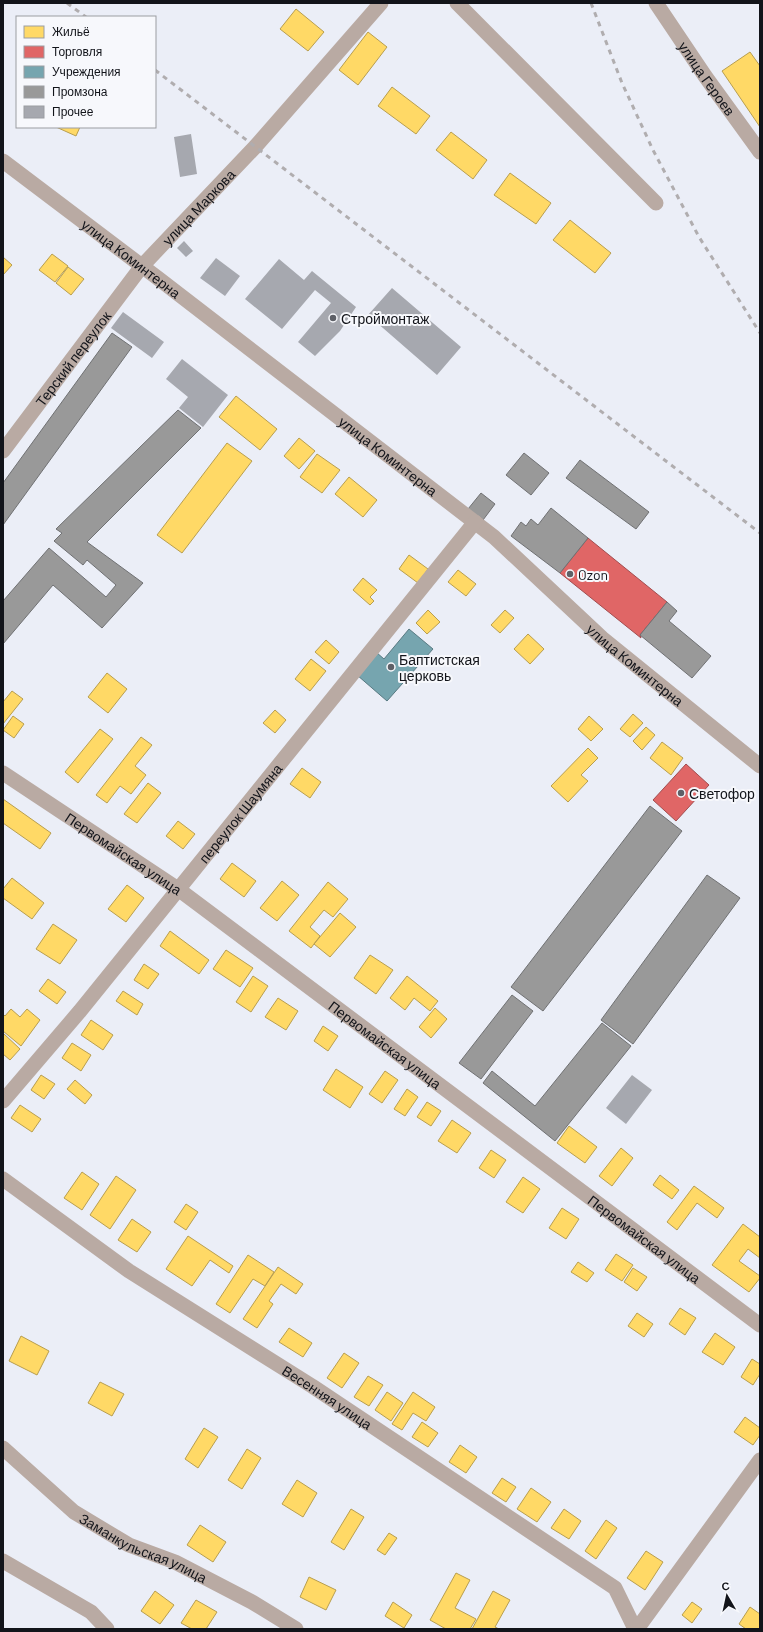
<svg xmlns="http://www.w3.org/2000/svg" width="763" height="1632" viewBox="0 0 763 1632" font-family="Barlow,sans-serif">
<rect width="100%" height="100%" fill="#ebeef7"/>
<path fill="#ffd966" stroke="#b89e4f" d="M296,9L324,32L308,51L280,29Z
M368,32L387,47L358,85L339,70Z
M750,52L760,66V127L722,71Z
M392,87L430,116L416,134L378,106Z
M56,127H80L76,136Z
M451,132L487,160L473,179L436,150Z
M510,173L551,203L536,224L494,195Z
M570,220L611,253L595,273L553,240Z
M52,254L68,266L55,282L39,270Z
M3,257L12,265L3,275Z
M68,267L84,279L71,295L56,283Z
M236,396L277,429L260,450L219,417Z
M299,438L315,451L299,469L284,456Z
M227,443L252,461L182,553L157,535Z
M317,454L340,470L322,493L300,477Z
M349,477L377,500L363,517L335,494Z
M409,555L428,569L418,583L399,569Z
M458,570L476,584L466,596L448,582Z
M363,578L377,590L370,597L374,601L370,605L353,590Z
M428,610L440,622L427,634L416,623Z
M505,610L514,618L500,633L491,625Z
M528,634L544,649L530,664L514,649Z
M326,640L339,652L329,664L315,652Z
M311,659L326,671L310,691L295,679Z
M107,673L127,689L108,713L88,697Z
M12,691L23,699L3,724V702Z
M275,710L286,720L275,733L263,723Z
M633,714L643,723L630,737L620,729Z
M13,716L24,724L14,738L3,730Z
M589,716L603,729L591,741L578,729Z
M646,727L655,735L642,750L633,741Z
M100,729L113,739L78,783L65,772Z
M141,737L152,745L135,766L146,775L131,794L120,786L107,803L96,795Z
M662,742L683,758L671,775L650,758Z
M588,748L598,758L581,775L588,781L568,802L551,786Z
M302,768L321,782L310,798L290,784Z
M148,783L161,793L137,823L124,814Z
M3,799L51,833L40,849L3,823Z
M178,821L195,834L183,849L166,836Z
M232,863L256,881L244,897L220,879Z
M12,878L44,903L32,919L3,898V889Z
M282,881L299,895L277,921L260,908Z
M328,882L348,899L333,917L324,910L310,927L320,936L311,948L289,931Z
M127,885L144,898L126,922L108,909Z
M340,913L356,927L330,957L314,944Z
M53,924L77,940L60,964L36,949Z
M170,931L209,960L199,974L160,946Z
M226,950L253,968L240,987L213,969Z
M370,955L393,970L376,994L354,978Z
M144,964L159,974L148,989L134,980Z
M253,976L268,986L251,1012L236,1002Z
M407,976L438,1001L430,1011L414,998L405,1010L390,998Z
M48,979L66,992L57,1004L39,991Z
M123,991L143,1004L137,1015L116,1001Z
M278,998L298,1011L286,1030L265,1017Z
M435,1008L447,1019L431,1038L419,1027Z
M11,1009L20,1017L27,1009L40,1020L21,1046L3,1031V1014L5,1016Z
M91,1020L113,1035L103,1050L81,1035Z
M323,1026L338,1036L328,1051L314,1041Z
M3,1033L20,1049L10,1060L3,1054Z
M72,1043L91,1055L81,1071L62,1058Z
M336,1069L363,1087L350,1108L323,1090Z
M385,1071L398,1080L382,1103L369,1094Z
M41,1075L55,1084L44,1099L31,1090Z
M75,1080L92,1095L85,1104L67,1089Z
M407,1089L418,1097L405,1116L394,1109Z
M427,1102L441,1111L431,1126L417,1117Z
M20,1105L41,1119L32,1132L11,1118Z
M452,1120L471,1133L457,1153L438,1141Z
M569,1126L597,1147L585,1163L557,1143Z
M621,1148L633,1158L612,1186L599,1176Z
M491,1150L506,1160L494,1178L479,1168Z
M82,1172L99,1184L82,1210L64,1198Z
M660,1175L679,1190L672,1199L653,1185Z
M116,1176L136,1190L110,1229L90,1215Z
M523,1177L540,1189L523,1213L506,1202Z
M694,1186L724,1208L717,1218L697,1203L677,1230L667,1222Z
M186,1204L198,1212L186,1230L174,1222Z
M562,1208L579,1219L566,1239L549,1228Z
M132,1219L151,1232L137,1252L118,1240Z
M743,1224L760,1237V1258L748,1249L739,1261L760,1276V1278L749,1292L712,1265Z
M188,1236L233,1266L229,1273L210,1260L192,1286L166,1269Z
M616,1254L633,1265L622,1281L605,1270Z
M248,1255L274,1272L265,1286L253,1279L230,1313L216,1304Z
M578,1262L594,1273L587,1282L571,1272Z
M278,1267L303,1284L296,1294L281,1284L269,1301L273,1304L257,1328L243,1319Z
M633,1268L647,1277L637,1291L624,1282Z
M680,1308L696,1318L685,1335L669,1324Z
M637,1313L653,1324L644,1337L628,1326Z
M289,1328L312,1343L303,1357L279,1342Z
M715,1333L735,1347L723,1365L702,1352Z
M21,1336L49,1351L37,1375L9,1361Z
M344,1353L359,1363L342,1388L327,1378Z
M752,1359L760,1364V1374L753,1385L741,1377Z
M368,1376L383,1385L369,1406L354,1397Z
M100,1382L124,1394L112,1416L88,1403Z
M387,1392L403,1403L391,1421L375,1410Z
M413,1392L435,1407L426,1421L413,1413L402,1430L392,1424Z
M745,1417L760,1428V1435L753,1445L734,1432Z
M422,1422L438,1433L428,1447L412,1437Z
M204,1428L218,1437L198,1468L185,1459Z
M460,1445L477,1457L466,1473L449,1462Z
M247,1449L261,1458L242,1489L228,1480Z
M502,1478L516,1487L506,1502L492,1493Z
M297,1480L317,1493L303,1517L282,1504Z
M531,1488L551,1502L537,1522L517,1509Z
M351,1509L364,1517L344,1550L331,1542Z
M564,1509L581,1521L569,1539L551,1528Z
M606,1520L617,1528L596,1559L585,1551Z
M200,1525L226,1542L213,1562L187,1545Z
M389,1533L397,1538L385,1555L377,1550Z
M646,1551L663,1562L645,1590L627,1578Z
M456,1573L470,1580L455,1608L476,1619L470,1629H446L430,1620Z
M309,1577L336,1590L326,1610L300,1597Z
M155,1591L174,1605L160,1624L141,1611Z
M493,1591L510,1600L495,1627L499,1629H472Z
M196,1600L217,1612L206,1629H192L181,1623Z
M393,1602L412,1615L404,1628L385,1616Z
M692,1602L702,1609L692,1623L682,1615Z
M750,1607L760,1614V1629H746L739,1624Z"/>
<path fill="#e06666" stroke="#a24d4f" d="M588,538L667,602L640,635L641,638L560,573Z
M686,764L709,785L676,821L653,800Z"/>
<path fill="#76a5af" stroke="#587a82" d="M409,629L433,649L387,701L357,675L376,652L384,659Z"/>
<path fill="#999" stroke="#707173" d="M112,333L132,347L3,525V483Z
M178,410L201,428L87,542L143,583L102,628L53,585L3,644V601L49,548L106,597L116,585L87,560L83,565L54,541L62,533L56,529Z
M524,453L549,473L531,495L506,475Z
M580,460L649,512L636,529L566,478Z
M481,493L495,504L483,520L468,509Z
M551,508L588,538L560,573L511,536L521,522L526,526L531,519L538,525Z
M667,602L677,611L669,621L711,656L692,678L640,635Z
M650,806L682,831L543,1011L511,987Z
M707,875L740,898L633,1044L601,1020Z
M512,995L533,1011L481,1079L459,1063Z
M602,1023L631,1046L555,1141L483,1083L492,1071L535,1106Z"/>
<path fill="#a6a8af" d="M191,134L197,174L180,177L174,137Z
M184,241L193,251L186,257L177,248Z
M216,258L240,276L225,296L200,278Z
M279,259L304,280L312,271L356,307L340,331L315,356L298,342L331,303L315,290L282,329L245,299Z
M392,288L461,347L437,375L368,315Z
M123,312L164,342L152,358L111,328Z
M182,359L228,395L203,427L179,408L188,397L166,379Z
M632,1075L652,1090L626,1124L606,1108Z"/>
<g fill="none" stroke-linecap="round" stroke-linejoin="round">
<g stroke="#b9aaa3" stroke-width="15">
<path d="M457,3L656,203"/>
<path id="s1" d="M656,3L705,76L760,152"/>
<path id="s2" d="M3,161L159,279L494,537L602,638L760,766"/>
<path id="s3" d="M3,451L142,266L255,147L381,3"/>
<path id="s4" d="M3,773L178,889L760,1325"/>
<path id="s5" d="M3,1101L80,1011L475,522"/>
<path id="s6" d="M3,1179L129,1271L312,1386L615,1588L635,1629"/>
<path id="s7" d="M3,1448L74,1512L129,1545L175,1562L252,1602L296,1629"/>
<path d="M3,1561L91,1612L107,1629"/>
<path d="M637,1629L760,1460"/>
</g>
<path stroke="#b0adaf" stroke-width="3" stroke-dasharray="5 5" stroke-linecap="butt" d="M67,3L86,17
M591,3L622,83L653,150L699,237L760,333
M155,70L760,533"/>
</g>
<g fill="#5e6067" stroke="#f7f8fc" stroke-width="1.5">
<circle cx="333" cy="318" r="4"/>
<circle cx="570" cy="574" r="4"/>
<circle cx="391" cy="667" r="4"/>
<circle cx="681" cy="793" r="4"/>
</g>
<g text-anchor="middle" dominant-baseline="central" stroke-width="4" stroke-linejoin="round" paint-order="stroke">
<g font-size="14" fill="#12141a" stroke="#f7f8fc">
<text stroke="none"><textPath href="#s1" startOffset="91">улица Героев</textPath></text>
<text stroke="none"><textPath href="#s3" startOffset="313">улица Маркова</textPath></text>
<text stroke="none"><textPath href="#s2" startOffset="161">улица Коминтерна</textPath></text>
<text stroke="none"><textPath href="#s3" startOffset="116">Терский переулок</textPath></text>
<text stroke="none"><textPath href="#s2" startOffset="485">улица Коминтерна</textPath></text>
<text stroke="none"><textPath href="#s2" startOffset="809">улица Коминтерна</textPath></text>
<text stroke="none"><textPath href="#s5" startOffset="373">переулок Шаумяна</textPath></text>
<text stroke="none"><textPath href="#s4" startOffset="145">Первомайская улица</textPath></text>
<text stroke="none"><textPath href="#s4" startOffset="469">Первомайская улица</textPath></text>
<text stroke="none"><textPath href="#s4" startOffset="793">Первомайская улица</textPath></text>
<text stroke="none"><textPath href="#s6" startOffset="391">Весенняя улица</textPath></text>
<text stroke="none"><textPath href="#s7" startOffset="174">Заманкульская улица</textPath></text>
</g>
<g font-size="14" fill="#12141a" stroke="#f7f8fc" text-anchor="start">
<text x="341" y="318">Строймонтаж</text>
<text x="578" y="574">Ozon</text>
<text x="399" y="659">Баптистская<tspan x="399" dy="16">церковь</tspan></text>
<text x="689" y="793">Светофор</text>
</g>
</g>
<rect width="763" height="1632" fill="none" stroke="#12141a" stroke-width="8"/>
<rect x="16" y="16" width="140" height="112" fill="#f7f8fc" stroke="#9b9da2"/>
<rect x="24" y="26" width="20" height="12" fill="#ffd966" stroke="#9b9da2"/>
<text x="52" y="36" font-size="12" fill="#12141a">Жильё</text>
<rect x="24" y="46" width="20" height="12" fill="#e06666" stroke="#9b9da2"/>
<text x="52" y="56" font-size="12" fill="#12141a">Торговля</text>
<rect x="24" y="66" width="20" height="12" fill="#76a5af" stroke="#9b9da2"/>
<text x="52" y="76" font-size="12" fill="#12141a">Учреждения</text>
<rect x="24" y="86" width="20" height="12" fill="#999999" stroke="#9b9da2"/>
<text x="52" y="96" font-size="12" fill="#12141a">Промзона</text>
<rect x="24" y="106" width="20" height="12" fill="#a6a8af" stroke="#9b9da2"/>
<text x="52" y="116" font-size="12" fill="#12141a">Прочее</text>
<g transform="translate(727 1596) rotate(351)" stroke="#f7f8fc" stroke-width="3" paint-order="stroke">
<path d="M0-3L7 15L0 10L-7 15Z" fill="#12141a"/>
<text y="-6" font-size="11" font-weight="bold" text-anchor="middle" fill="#12141a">С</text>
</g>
</svg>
